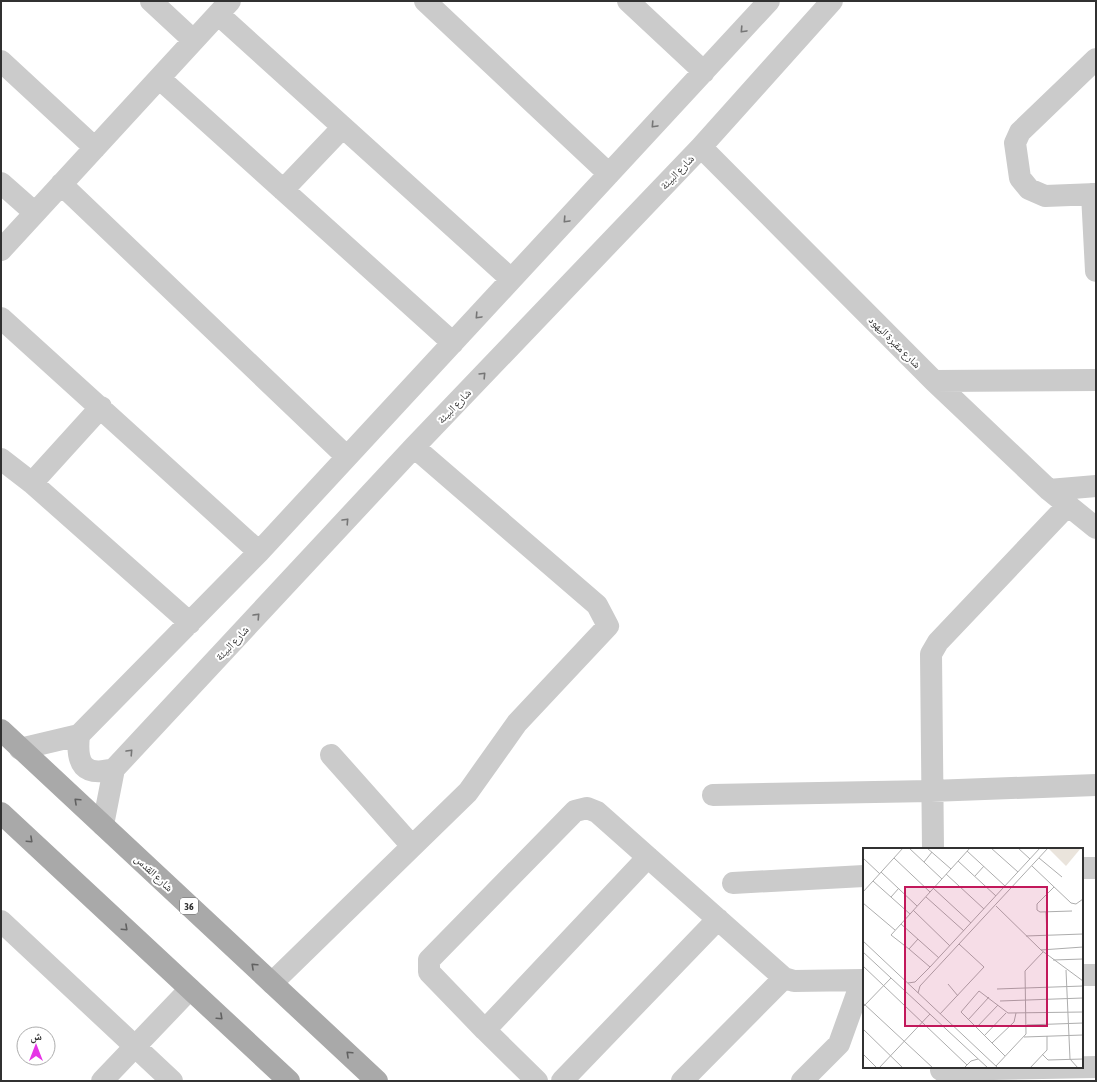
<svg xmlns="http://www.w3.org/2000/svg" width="1097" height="1082" viewBox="0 0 1097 1082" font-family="'Asap Condensed','Noto Naskh Arabic',sans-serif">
<rect width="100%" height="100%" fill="#fff"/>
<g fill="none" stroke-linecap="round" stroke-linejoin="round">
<path stroke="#cbcbcb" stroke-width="22" d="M151,1L193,40
M425,1L609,174
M628,1L704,72
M218,14L511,279
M1096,59L1020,132L1015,143L1020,178L1029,189L1045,196L1096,194
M1,61L95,148
M159,78L453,343
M701,147L934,381L1049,490L1096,528
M1,183L35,213
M61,184L347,457
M283,190L343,127
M1092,194L1096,271
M1,250L230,1
M1,318L259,552
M934,381L1096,380
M1,459L32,483L101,407
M32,483L190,623
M1049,490L1096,486
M79,735C76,764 83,777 114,769
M20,749L79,735L259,552L769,1
M331,755L412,846
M713,795L931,791L1096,785
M103,825L114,769L414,447L701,147L832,1
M933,849L931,654L938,642L1068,505
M1082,868H1096
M733,883L864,876
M1,921L172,1081
M1082,975H1096
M272,983L468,792L517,723L608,626L597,605L414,447
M485,1030L648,857
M941,1070L1096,1067
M102,1081L190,989
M537,1081L485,1030L429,972V960L575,811L587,808L597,812L784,978L794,981L864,980
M562,1081L718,919
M682,1081L784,978
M802,1081L839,1044L862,980"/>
<path stroke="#a9a9a9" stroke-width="22" d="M1,730L377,1081
M1,813L289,1081"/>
</g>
<defs><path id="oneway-chevron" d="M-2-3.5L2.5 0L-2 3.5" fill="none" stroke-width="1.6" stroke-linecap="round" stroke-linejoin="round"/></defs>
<g stroke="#767676">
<use href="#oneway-chevron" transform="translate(743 30) rotate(133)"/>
<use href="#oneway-chevron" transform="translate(654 125) rotate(133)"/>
<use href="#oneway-chevron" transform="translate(566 220) rotate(133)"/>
<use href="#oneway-chevron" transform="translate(478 316) rotate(133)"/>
<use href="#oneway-chevron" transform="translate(483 375) rotate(-46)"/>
<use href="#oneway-chevron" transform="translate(346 521) rotate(-47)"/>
<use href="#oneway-chevron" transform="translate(257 616) rotate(-47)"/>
<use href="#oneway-chevron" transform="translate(130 752) rotate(-47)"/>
</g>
<g stroke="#616161">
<use href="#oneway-chevron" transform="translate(77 801) rotate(-137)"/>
<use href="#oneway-chevron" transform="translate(30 840) rotate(43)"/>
<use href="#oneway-chevron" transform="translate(125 928) rotate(43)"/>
<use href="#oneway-chevron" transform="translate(254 966) rotate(-137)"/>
<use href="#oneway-chevron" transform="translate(220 1017) rotate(43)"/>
<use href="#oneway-chevron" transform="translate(349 1054) rotate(-137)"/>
</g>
<g text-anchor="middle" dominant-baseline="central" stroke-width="4" stroke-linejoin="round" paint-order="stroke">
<rect fill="#fff" stroke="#6f6f6f" stroke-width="1" x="180" y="898" width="18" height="16" rx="3"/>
<g font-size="10" font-weight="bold" fill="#313131">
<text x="189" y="906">36</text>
</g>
<g font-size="11" fill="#313131" stroke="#fff">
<text transform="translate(677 172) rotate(-46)">شارع البيئة</text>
<text transform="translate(895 342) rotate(45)">شارع مقبرة اليهود</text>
<text transform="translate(454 406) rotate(-46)">شارع البيئة</text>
<text transform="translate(232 643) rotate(-47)">شارع البيئة</text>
<text transform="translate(154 873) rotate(43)">شارع القدس</text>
</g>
</g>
<g transform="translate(863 848)">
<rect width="220" height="220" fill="#fff"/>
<path d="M185,0H218L203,18Z" fill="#eae4dc"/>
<path fill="none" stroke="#adadad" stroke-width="1" d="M46,0L79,31M64,0L88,21M128,0L155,24M155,0L167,11M104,3L142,38M0,10L17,26M31,10L67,44M176,10L199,29M95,13L133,48M61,14L69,4M169,18L208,55L213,56L220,51M18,24L54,58M83,26L121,61M112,28L121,18M10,33L47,66M191,39L174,56V62L177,64L209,63M70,40L108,75M0,44L40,0M28,49L36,40M63,49L101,83M0,55L32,82M133,58L178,102L220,133M50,62L87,98M183,64L184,88M38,76L76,110M163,88L220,86M55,91L46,101L28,87L107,0M0,93L135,220M46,101L67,119M178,102L220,99M0,104L125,220M190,112L220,111M0,118L104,217M203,122L207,211L215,220M45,135L52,134L67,119L177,0M85,136L95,148M134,141L220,138M55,145L57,138L185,0M137,153L220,150M0,155L70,220M0,159L28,130M77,166L121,119L96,96M105,172L126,149M164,177L220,175M113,180L135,157M0,181L40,220M121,188L143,165M161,189L220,187M129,195L151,174L153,165M0,206L14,220M179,206L185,212L220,211M142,208L98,164L116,143L145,165L220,164M133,218L163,186L162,123L180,104M16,220L67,166M101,220L108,213L115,211M167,220L184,202V188"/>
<path fill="#c2185b" fill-opacity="0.15" stroke="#c2185b" stroke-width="2" d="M42,39H184V178H42Z"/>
<rect width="220" height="220" fill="none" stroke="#313131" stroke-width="2"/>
</g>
<rect width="1097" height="1082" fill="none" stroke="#313131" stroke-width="4"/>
<g transform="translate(36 1046)"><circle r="19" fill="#ffffff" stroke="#adadad"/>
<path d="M0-3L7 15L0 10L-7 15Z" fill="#e634e6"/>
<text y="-6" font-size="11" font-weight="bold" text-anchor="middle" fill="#313131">ش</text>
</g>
</svg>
